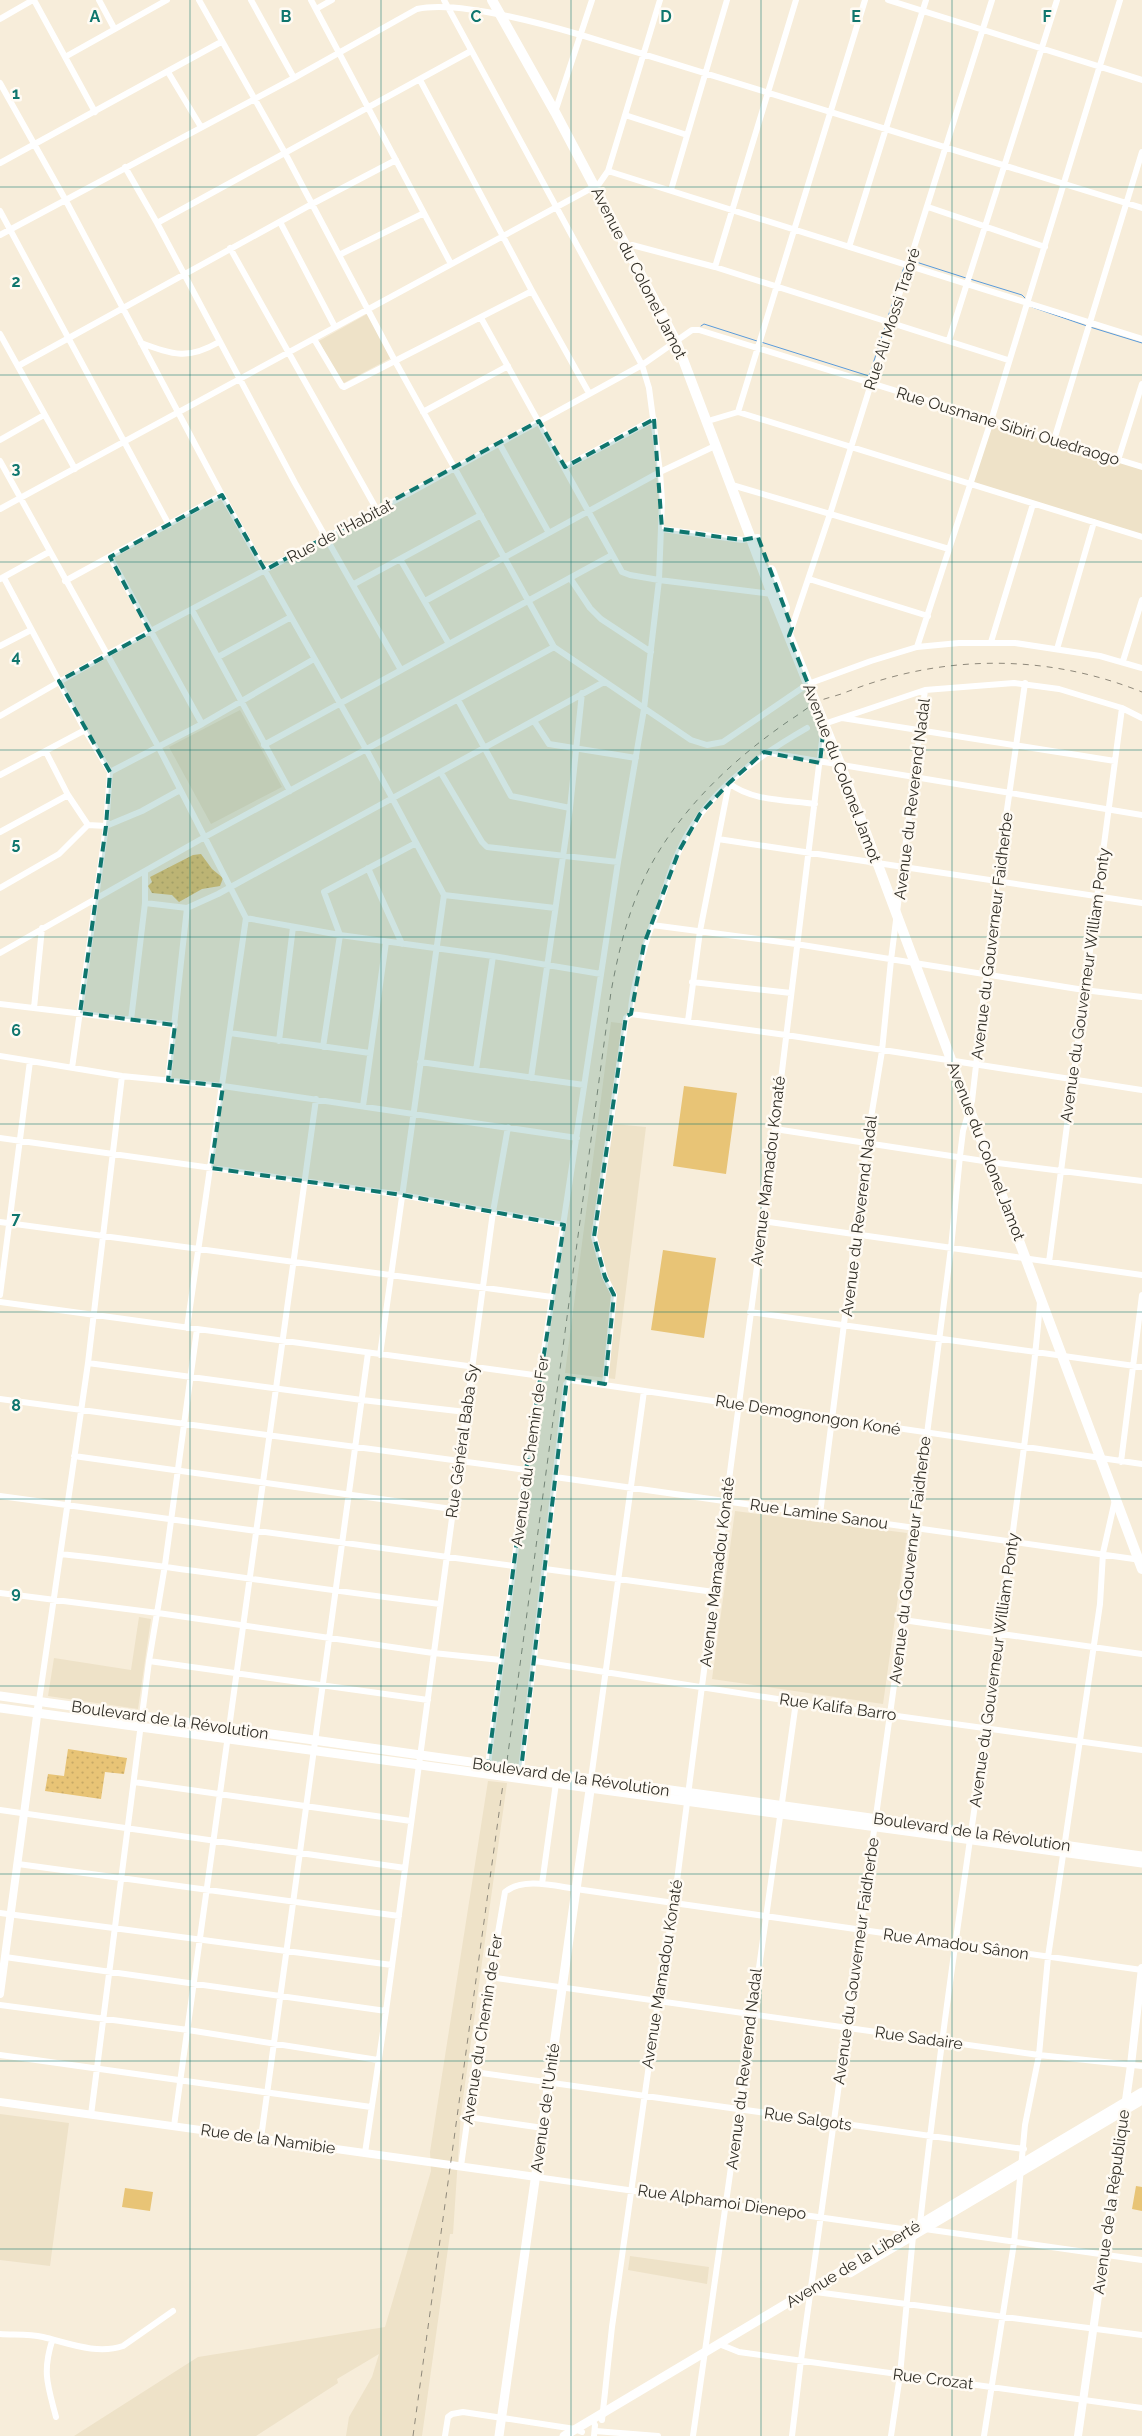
<svg xmlns="http://www.w3.org/2000/svg" width="1142" height="2436" viewBox="0 0 1142 2436" font-family="Raleway,sans-serif">
<defs>
<pattern id="green-dots" width="8" height="8" patternUnits="userSpaceOnUse" patternTransform="scale(1.25)"><rect width="8" height="8" fill="#e8c476"/><path d="M2 2h.1M6 6h.1" fill="none" stroke="#c7a966" stroke-width="1.8" stroke-linecap="round"/></pattern>
</defs>
<rect width="100%" height="100%" fill="#f7edda"/>
<path fill="#eee2c8" d="M367,314L391,358L342,384L319,341Z
M991,421L1142,467V537L970,484Z
M240,710L282,787L211,824L169,747Z
M611,1022L627,1024L614,1124L646,1127L615,1379L565,1373Z
M735,1511L907,1533L883,1704L712,1679Z
M139,1617L151,1619L138,1709L48,1696L54,1658L131,1670Z
M488,1781L507,1783L461,2113L453,2234H450L422,2436H346L349,2417L372,2377L379,2354L337,2379L338,2383L256,2436H74L198,2357L385,2327L431,2171L430,2152Z
M0,2114L69,2123L50,2266L0,2260Z
M630,2256L709,2267L707,2284L628,2270Z"/>
<path fill="url(#green-dots)" d="M201,854L212,869L223,878L220,886L202,889L179,902L172,895L152,893L148,886L152,882L150,877L193,855Z
M68,1749L127,1758L124,1774L105,1772L101,1799L45,1791L48,1774L64,1776Z"/>
<path fill="#e8c476" d="M684,1086L737,1093L726,1174L673,1166Z
M663,1250L716,1258L704,1338L651,1330Z
M1136,2186L1142,2187V2211L1132,2209Z
M125,2188L153,2192L150,2211L122,2207Z"/>
<g fill="none" stroke-linecap="round" stroke-linejoin="round">
<path stroke="#5a9bdb" stroke-width="1" d="M913,261L966,278
M970,279L1022,295L1025,298
M1032,307L1087,326
M887,320L904,267
M701,326L704,324L757,341
M1090,327L1142,343
M761,342L869,376L886,324"/>
<path stroke="#fff" stroke-width="6" d="M34,0L95,112
M99,0L114,28
M199,0L285,153L395,361L554,647L691,740L707,745L723,742L808,684L871,661L917,647L959,643H1015L1100,656L1142,668
M251,0L294,78
M311,0L451,264
M444,0L642,365L649,388L660,472L662,501L659,580L644,709L618,862L526,1470L488,1765
M888,0L1142,80
M316,9L332,0
M0,19L33,0
M65,57L167,0
M168,72L201,127
M420,80L532,291L589,393
M0,83L65,199L222,495L367,751L444,895L380,1355
M555,112L592,0
M625,115L687,135
M0,163L221,42
M125,167L157,223L295,483L401,670
M608,171L1142,339
M671,190L727,0
M928,207L1045,247
M0,211L169,525
M280,222L335,327
M157,223L471,51
M0,235L294,78L417,9C457,0 540,23 581,35L1142,208
M632,245L715,267L1008,360
M849,247L926,0
M230,248L377,510
M339,255L424,213
M715,267L796,0
M481,318L622,572L630,575L659,580L772,594
M0,334L75,469
M314,339L342,386L344,387L532,291
M949,340L1057,0
M141,343C174,355 188,360 219,342
M18,366L312,204L396,160
M423,412L508,366
M738,412L865,0
M708,421L738,412L1142,537
M0,440L44,415
M1054,440L1142,152
M499,443L549,533
M1118,460L1142,384
M0,461L159,748L246,918L187,1328
M565,467L654,419
M732,485L949,549
M0,509L599,184L608,171L660,0
M662,529L742,540L758,537
M110,557L202,724
M400,559L449,644
M4,578L85,730L110,772L106,826L72,1068
M570,578L590,608L601,619L651,652
M0,579L49,552
M809,579L928,616
M65,581L222,495
M354,584L481,515
M425,601L660,472L717,445
M192,610L290,791
M789,636L830,514L992,0
M991,642L1033,504
M0,646L31,630
M917,647L991,421L1120,0
M1057,649L1094,522
M218,657L291,617
M1123,661L1142,600
M458,700L511,796L570,808
M0,716L106,655L411,492L642,365L692,330H699L1142,467
M842,718L1115,761
M534,721L549,744L636,758
M807,728C753,759 704,794 678,853C667,877 662,902 652,925C645,943 630,997 631,1014L786,1035L1142,1090
M264,745L612,555
M46,752L68,795L88,825
M764,752L1142,815
M110,772L202,724L314,659
M441,773L482,842L487,847L618,862
M0,775L85,730
M0,832L68,795
M718,839L1142,903
M368,868L402,944
M0,888L59,854L88,825L106,826L142,811L180,790
M444,895L555,908
M145,903L187,908L218,894L604,682
M246,918L340,935L493,956L601,974
M652,925L796,944L1084,990L1142,997
M0,953L203,838L554,647
M692,982L791,993
M0,1004L175,1025
M34,1008L42,928
M131,1020L145,903V872
M688,1021L700,931L729,783C751,801 787,800 815,804
M230,1033L370,1053
M279,1041L293,927
M323,1047L340,935L324,892L416,843
M0,1056L122,1076L223,1086L577,1138
M420,1062L584,1085
M476,1070L493,956
M531,1078L570,808L582,693
M168,1080L187,908
M363,1106L386,942
M775,1129L990,1162L1142,1181
M0,1138L402,1195L564,1225
M762,1221L1142,1275
M0,1222L552,1297
M1049,1262L1122,708
M0,1295L30,1061
M0,1302L541,1376
M1040,1302C1034,1381 1022,1460 1012,1539C982,1767 945,1995 920,2224L925,2229L1142,2260
M750,1312L1142,1367
M88,1363L362,1400L466,1412
M605,1384L614,1295L605,1277L594,1237L626,1018L631,1014
M0,1399L526,1470
M74,1456L452,1509
M1121,1462L1142,1295
M555,1477L1141,1560
M0,1496L514,1566
M820,1514L867,1142L882,1051L891,960L925,690
M61,1554C187,1568 313,1589 440,1604
M545,1569L714,1592
M0,1593L158,1613L433,1653L501,1660
M903,1620L1142,1654
M149,1661L428,1700
M535,1661L796,1702L1142,1750
M39,1701L88,1363L122,1076
M521,1770L566,1384L570,1380L1142,1464
M591,1779L644,1391
M134,1782L411,1821
M0,1810L405,1868
M18,1864L399,1916
M542,1884L556,1783
M0,1913L392,1965
M5,1957L386,2011
M489,1977L1039,2055L1142,2066
M0,2005L188,2030L378,2060
M0,2055L371,2107
M474,2072L1024,2149
M91,2115L149,1661L165,1565L197,1329
M468,2117L543,2128
M174,2126L316,1099
M261,2138L368,1353
M365,2153L386,2011L493,1212L508,1127
M461,2166L474,2072L505,1892C523,1877 555,1886 576,1889L1142,1970
M536,2177L909,2230L913,2236L900,2375L891,2436
M808,2291L1142,2335
M0,2334C14,2335 29,2334 43,2337C68,2343 97,2355 123,2346L173,2311
M52,2341C42,2373 48,2386 56,2417
M719,2344L739,2352L1142,2408
M592,2420L595,2425L594,2436
M602,2420L612,2327L658,2001L674,1904L702,1686L775,1129L824,724L925,690L1014,683L1059,689L1122,708L1142,718
M595,2431L658,2436
M445,2436L448,2417L452,2414L463,2412L575,2429L582,2432
M693,2436C728,2191 762,1947 796,1702
M792,2436L801,2360L903,1620L951,1248L960,1156L963,1131L972,1101L997,880L1025,683
M984,2436L1014,2243L1025,2125L1039,2055L1048,1957L1100,1604L1103,1553L1115,1500"/>
<path stroke="#fff" stroke-width="8" d="M0,1994L39,1701
M0,2102L536,2177
M1078,2436L1131,2065L1142,1968"/>
<path stroke="#fff" stroke-width="9" d="M0,1696L1142,1856
M0,1708L1142,1863
M850,2273L1142,2100
M499,2436L591,1783
M564,2436L1142,2092"/>
<path stroke="#fff" stroke-width="10" d="M492,0L555,112L676,341L772,594L841,766L1142,1569
M771,570L785,608"/>
<path stroke="#8f897b" stroke-width="1" stroke-dasharray="6 6" stroke-linecap="butt" d="M507,1761L611,992C619,948 630,903 652,863C685,804 735,758 790,720C800,714 809,706 819,701C826,698 836,696 844,693C941,654 1045,653 1142,692
M413,2436L503,1784"/>
</g>
<path fill="#0f766e" fill-opacity="0.2" stroke="#0f766e" stroke-width="4" stroke-dasharray="10 6" stroke-linejoin="round" d="M654,419L662,529L742,540L758,537L792,628L789,636L824,724L820,763L764,752L729,783L700,814L679,851L644,944L631,1014L626,1016L594,1237L605,1277L614,1295L605,1384L567,1378L521,1770L488,1765L526,1470L564,1225L402,1195L211,1168L223,1086L168,1080L175,1025L80,1013L106,826L110,772L59,681L150,632L110,557L222,495L265,570L539,421L565,467Z"/>
<path fill="none" stroke="#0f766e" stroke-width="1" stroke-opacity="0.55" d="M190,0V2436M381,0V2436M571,0V2436M761,0V2436M952,0V2436M0,187H1142M0,375H1142M0,562H1142M0,750H1142M0,937H1142M0,1124H1142M0,1312H1142M0,1499H1142M0,1686H1142M0,1874H1142M0,2061H1142M0,2249H1142"/>
<g text-anchor="middle" dominant-baseline="central" stroke-width="5" stroke-linejoin="round" paint-order="stroke">
<g font-size="16" fill="#302d25" stroke="#fffbf4">
<text transform="translate(639 273) rotate(63)">Avenue du Colonel Jamot</text>
<text transform="translate(892 319) rotate(-72)">Rue Ali Mossi Traoré</text>
<text transform="translate(1008 426) rotate(17)">Rue Ousmane Sibiri Ouedraogo</text>
<text transform="translate(340 531) rotate(-28)">Rue de l'Habitat</text>
<text transform="translate(842 773) rotate(69)">Avenue du Colonel Jamot</text>
<text transform="translate(912 799) rotate(-83)">Avenue du Reverend Nadal</text>
<text transform="translate(992 936) rotate(-83)">Avenue du Gouverneur Faidherbe</text>
<text transform="translate(1085 985) rotate(-82)">Avenue du Gouverneur William Ponty</text>
<text transform="translate(986 1151) rotate(69)">Avenue du Colonel Jamot</text>
<text transform="translate(768 1171) rotate(-83)">Avenue Mamadou Konaté</text>
<text transform="translate(859 1216) rotate(-83)">Avenue du Reverend Nadal</text>
<text transform="translate(808 1415) rotate(9)">Rue Demognongon Koné</text>
<text transform="translate(462 1441) rotate(-82)">Rue Général Baba Sy</text>
<text transform="translate(530 1451) rotate(-82)">Avenue du Chemin de Fer</text>
<text transform="translate(819 1514) rotate(8)">Rue Lamine Sanou</text>
<text transform="translate(910 1560) rotate(-83)">Avenue du Gouverneur Faidherbe</text>
<text transform="translate(717 1572) rotate(-83)">Avenue Mamadou Konaté</text>
<text transform="translate(994 1670) rotate(-82)">Avenue du Gouverneur William Ponty</text>
<text transform="translate(838 1707) rotate(8)">Rue Kalifa Barro</text>
<text transform="translate(170 1720) rotate(8)">Boulevard de la Révolution</text>
<text transform="translate(571 1777) rotate(8)">Boulevard de la Révolution</text>
<text transform="translate(972 1832) rotate(8)">Boulevard de la Révolution</text>
<text transform="translate(956 1944) rotate(8)">Rue Amadou Sânon</text>
<text transform="translate(856 1961) rotate(-82)">Avenue du Gouverneur Faidherbe</text>
<text transform="translate(662 1974) rotate(-81)">Avenue Mamadou Konaté</text>
<text transform="translate(482 2029) rotate(-81)">Avenue du Chemin de Fer</text>
<text transform="translate(919 2038) rotate(8)">Rue Sadaire</text>
<text transform="translate(744 2069) rotate(-83)">Avenue du Reverend Nadal</text>
<text transform="translate(545 2108) rotate(-82)">Avenue de l'Unité</text>
<text transform="translate(808 2119) rotate(8)">Rue Salgots</text>
<text transform="translate(268 2139) rotate(8)">Rue de la Namibie</text>
<text transform="translate(722 2202) rotate(8)">Rue Alphamoi Dienepo</text>
<text transform="translate(1111 2202) rotate(-82)">Avenue de la République</text>
<text transform="translate(853 2264) rotate(-31)">Avenue de la Liberté</text>
<text transform="translate(933 2379) rotate(7)">Rue Crozat</text>
</g>
</g>
<g font-size="16" text-anchor="middle" font-weight="bold" fill="#0f766e" stroke="#fffbf4" stroke-width="5" stroke-linejoin="round" paint-order="stroke">
<text x="95" y="22">A</text>
<text x="286" y="22">B</text>
<text x="476" y="22">C</text>
<text x="666" y="22">D</text>
<text x="856" y="22">E</text>
<text x="1047" y="22">F</text>
<text x="16" y="99">1</text>
<text x="16" y="287">2</text>
<text x="16" y="474">3</text>
<text x="16" y="662">4</text>
<text x="16" y="849">5</text>
<text x="16" y="1036">6</text>
<text x="16" y="1224">7</text>
<text x="16" y="1411">8</text>
<text x="16" y="1598">9</text>
</g>
</svg>
